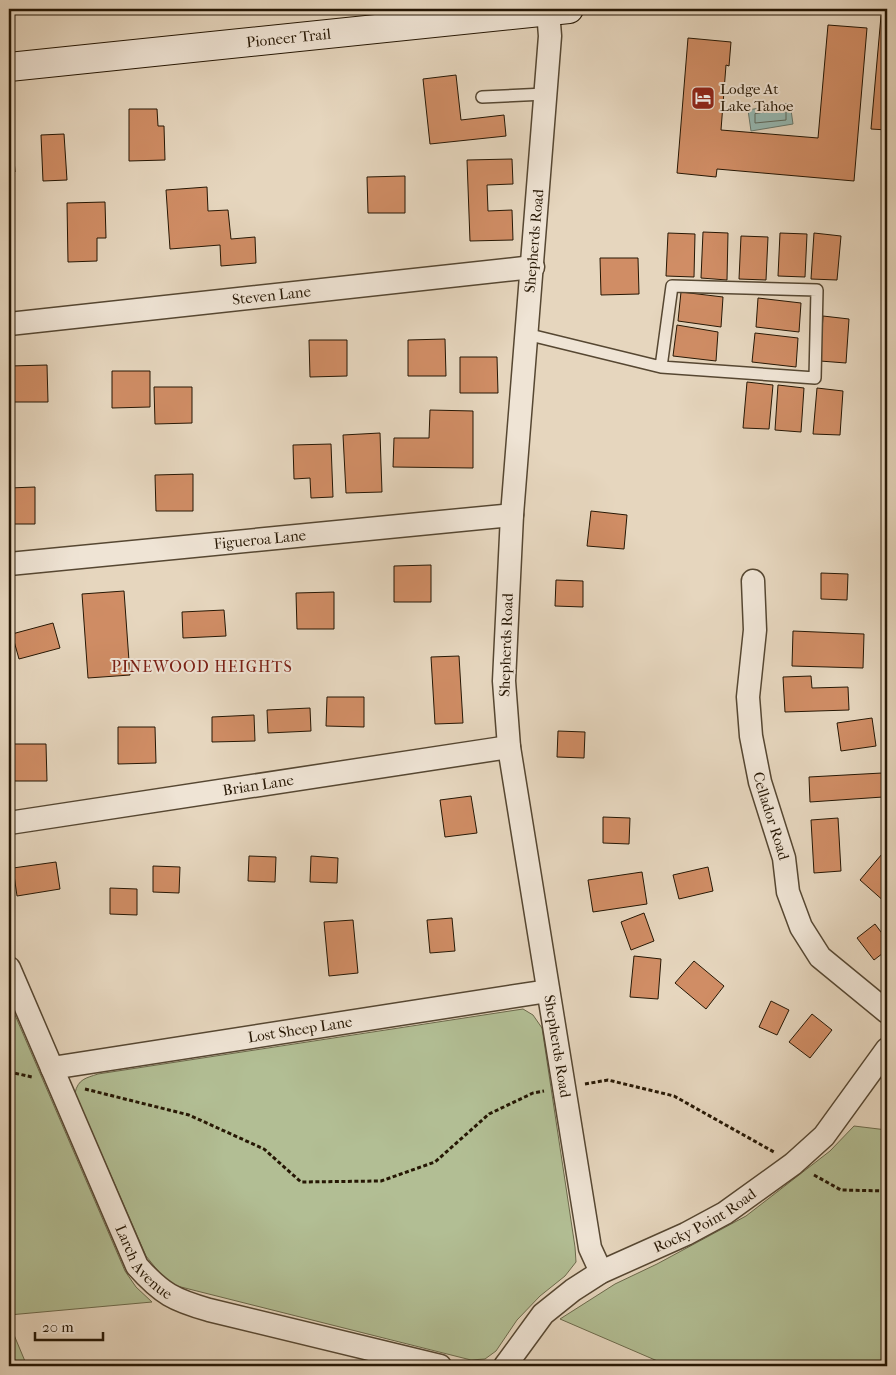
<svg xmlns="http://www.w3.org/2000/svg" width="896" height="1375" viewBox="0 0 896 1375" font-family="'IM FELL French Canon',serif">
<rect width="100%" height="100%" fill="#e6d6be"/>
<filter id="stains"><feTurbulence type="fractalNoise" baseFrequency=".004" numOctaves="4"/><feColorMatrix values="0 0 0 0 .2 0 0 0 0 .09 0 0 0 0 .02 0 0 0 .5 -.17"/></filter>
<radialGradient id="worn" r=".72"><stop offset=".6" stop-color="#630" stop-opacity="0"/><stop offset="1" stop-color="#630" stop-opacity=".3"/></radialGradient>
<path fill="#b2be94" stroke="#6c6a4c" d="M9,1001L125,1271L136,1287L152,1302L9,1315Z
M523,1009L533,1015L542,1028L575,1247L576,1262L565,1276L540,1296L517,1320L496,1351L485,1359L471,1360L173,1285L163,1277L146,1256L75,1093C78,1079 86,1078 98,1074Z
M854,1126L887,1130V1358L880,1366H669L560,1319L615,1284L657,1264L746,1216L830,1151Z
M9,1323L27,1366H9Z"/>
<path fill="#96b9b3" stroke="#69786d" d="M790,103L793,124L751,131L748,110Z"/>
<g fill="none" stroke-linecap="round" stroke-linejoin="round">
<path stroke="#5e685c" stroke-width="1" d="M784,109L786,111V120L755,123V114Z"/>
</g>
<path fill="#d08d65" stroke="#261704" d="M881,16H887V130L871,129Z
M828,25L867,28L854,181L717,169L716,177L677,173L688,38L731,42L729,66L726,65L721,130L818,138Z
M456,75L461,120L504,115L506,136L430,144L423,79Z
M129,109H157L158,126H164L165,160L129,161Z
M9,122H11L15,172L9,173Z
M64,134L67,180L43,181L41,135Z
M512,159L513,184L487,185L488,211L512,210L513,240L470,241L467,160Z
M405,176V213H368L367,177Z
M207,187L208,211L228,210L231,239L255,237L256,263L221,266L220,245L170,249L166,190Z
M105,202L106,238H97V261L68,262L67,203Z
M703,232L728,233L727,280L701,278Z
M668,233L695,234L694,277L666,276Z
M780,233L807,234L805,277L778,276Z
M814,233L841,236L837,280L811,279Z
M741,236L768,237L766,280L739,279Z
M600,258H638L639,294L601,295Z
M681,292L723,297L721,327L678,321Z
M758,298L801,303L799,332L756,327Z
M823,316L849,319L846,363L820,361Z
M677,325L718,332L716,361L673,356Z
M755,333L798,338L796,367L752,362Z
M445,339L446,376H408V340Z
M309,340H347V376L310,377Z
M460,357H497L498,393H460Z
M47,365L48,402H10V366Z
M112,371H150V407L112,408Z
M747,382L773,385L769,429L743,428Z
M778,385L804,388L801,432L775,430Z
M154,387H192V423L155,424Z
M817,388L843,391L840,435L813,434Z
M430,410L473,411V468L393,467L394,438H429Z
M380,433L382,492L346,493L343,435Z
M331,444L333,497L311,498L310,478L294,479L293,445Z
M193,474V511H156L155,475Z
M35,487V524H9V488Z
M591,511L627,515L624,549L587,546Z
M431,565V602H394V566Z
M821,573L848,574L847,600L821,599Z
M556,580L583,581V607L555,606Z
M124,591L130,675L88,678L82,594Z
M334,592V629H297L296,593Z
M884,607H887V632H884Z
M224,610L226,636L183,638L182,612Z
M53,623L60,648L19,659L12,634Z
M793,631L864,634L863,668L792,666Z
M459,656L463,723L435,724L431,657Z
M811,676L812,688L848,687L849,710L785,712L783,677Z
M327,697H364V727L326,726Z
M310,708L311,731L268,733L267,710Z
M254,715L255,741L212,742V717Z
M872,718L876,746L841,751L837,723Z
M118,727H155L156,763L118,764Z
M558,731L585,732L584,758L557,757Z
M9,744H46L47,781H9Z
M882,773L883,797L810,802L809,777Z
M471,796L477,833L445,837L440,800Z
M603,817L630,818L629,844L603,843Z
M838,818L841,871L814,873L811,820Z
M882,854L887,859L886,903L860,880Z
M249,856L276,857L275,882L248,881Z
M311,856L338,858L337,883L310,882Z
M56,862L60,889L17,896L13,868Z
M153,866L180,867L179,893L153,892Z
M708,867L713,891L679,899L673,875Z
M642,872L647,904L593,912L588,880Z
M110,888L137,889V915L110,914Z
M644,913L654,941L631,950L621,922Z
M452,918L455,951L430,953L427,920Z
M353,920L358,973L329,976L324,922Z
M875,924L887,940V950L874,960L857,938Z
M634,956L661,959L658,999L630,997Z
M694,961L724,986L706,1009L675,983Z
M771,1001L789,1010L777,1035L759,1027Z
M812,1014L832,1030L810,1058L789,1042Z"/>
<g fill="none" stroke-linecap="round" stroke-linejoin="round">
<g stroke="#564732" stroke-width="14">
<path id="service" d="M482,97L545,94
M672,286L817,290L815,378L661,367Z
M526,334L661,367"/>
</g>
<g stroke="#564732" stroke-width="25">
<g id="minor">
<path id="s1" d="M548,11L550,36L512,515L504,681L509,747L590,1248L601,1272"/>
<path id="s2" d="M9,324L533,267"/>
<path id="s3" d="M9,564L512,515"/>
<path id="s4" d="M753,581L755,630L748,697L751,736L760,782L784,858L788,892L801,927L820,957L887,1012"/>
<path id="s5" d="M9,823L509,747"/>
<path id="s6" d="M9,968L137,1266C162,1294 174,1300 209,1310L440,1366"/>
<path id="s7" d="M52,1068L548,991"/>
<path id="s8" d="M505,1366L543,1314L573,1290L601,1272L686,1234L725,1213L793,1164L824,1136L887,1049"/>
</g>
</g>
<g stroke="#261704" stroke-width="30">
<g id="secondary">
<path id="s9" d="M9,67L569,9"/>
</g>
</g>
<path stroke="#261704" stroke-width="3" stroke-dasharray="4 2.5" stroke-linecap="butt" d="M9,1075L14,1073L32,1077
M585,1084L608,1080L674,1096L774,1152
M85,1089L189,1115L264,1149L301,1182L381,1181L435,1162L489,1114L533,1093L544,1091
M814,1175L841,1190L887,1191"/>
<use href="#service" stroke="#efe4d5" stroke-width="11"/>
<use href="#minor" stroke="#efe4d5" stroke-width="22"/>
<use href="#secondary" stroke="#efe4d5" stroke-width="28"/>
</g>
<defs>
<g id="hotel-square" transform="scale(1.25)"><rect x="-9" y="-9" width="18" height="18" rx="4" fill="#8f2418" stroke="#efe4d5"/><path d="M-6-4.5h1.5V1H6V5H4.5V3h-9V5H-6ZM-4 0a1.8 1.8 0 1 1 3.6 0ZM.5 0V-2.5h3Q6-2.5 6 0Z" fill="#fff"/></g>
</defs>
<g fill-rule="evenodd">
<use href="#hotel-square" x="703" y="98"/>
</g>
<g text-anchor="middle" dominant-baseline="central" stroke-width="4" stroke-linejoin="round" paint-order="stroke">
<g font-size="15" fill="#261704" stroke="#efe4d5">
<text stroke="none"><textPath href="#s9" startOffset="281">Pioneer Trail</textPath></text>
<text transform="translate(534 241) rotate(-85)">Shepherds Road</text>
<text stroke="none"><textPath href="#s2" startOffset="264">Steven Lane</textPath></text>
<text stroke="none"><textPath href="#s3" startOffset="252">Figueroa Lane</textPath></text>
<text transform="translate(506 645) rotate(-88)">Shepherds Road</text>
<text stroke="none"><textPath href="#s5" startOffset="252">Brian Lane</textPath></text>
<text stroke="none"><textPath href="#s4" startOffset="238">Cellador Road</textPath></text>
<text stroke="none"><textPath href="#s7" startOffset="251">Lost Sheep Lane</textPath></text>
<text stroke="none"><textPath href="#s1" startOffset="1041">Shepherds Road</textPath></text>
<text stroke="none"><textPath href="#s8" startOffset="252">Rocky Point Road</textPath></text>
<text stroke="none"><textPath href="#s6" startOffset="325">Larch Avenue</textPath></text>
</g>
<g font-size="15" fill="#261704" stroke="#efe4d5" text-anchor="start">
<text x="720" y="89">Lodge At<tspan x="720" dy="17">Lake Tahoe</tspan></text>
</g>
<g font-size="16" letter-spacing="1" fill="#7a1f14" stroke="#efe4d5">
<text x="202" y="666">PINEWOOD HEIGHTS</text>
</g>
</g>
<rect width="896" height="1375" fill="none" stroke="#e6d6be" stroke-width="30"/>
<rect x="10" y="10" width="876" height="1355" fill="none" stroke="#261704" stroke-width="2.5"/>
<rect x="15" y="15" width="866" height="1345" fill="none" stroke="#261704"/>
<path d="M35 1332v8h68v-8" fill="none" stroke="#261704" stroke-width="2.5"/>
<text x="42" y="1332" font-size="15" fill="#261704" stroke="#efe4d5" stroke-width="4" paint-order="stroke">20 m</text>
<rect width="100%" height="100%" filter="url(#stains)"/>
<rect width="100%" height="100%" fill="url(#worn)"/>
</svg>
